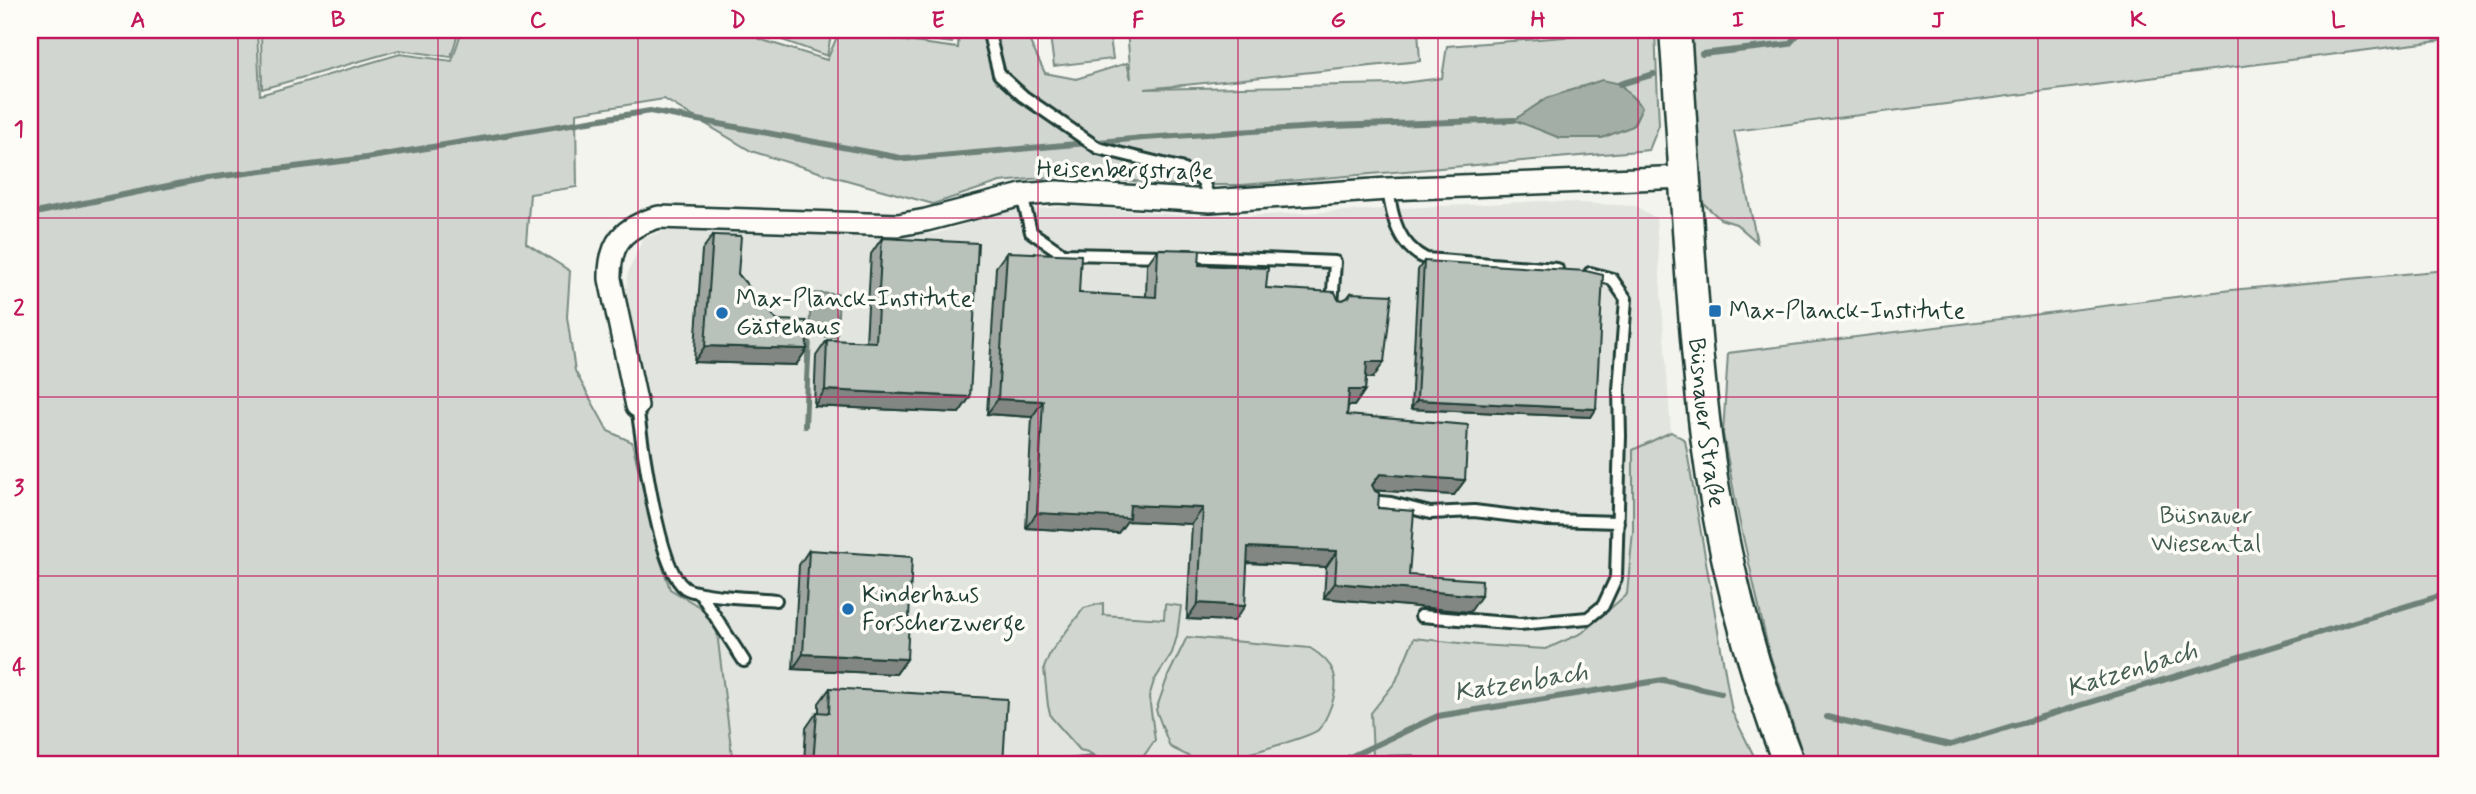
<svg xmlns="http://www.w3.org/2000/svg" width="2476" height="794" viewBox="0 0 2476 794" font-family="Mynerve,sans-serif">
<rect width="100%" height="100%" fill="#f4f4ef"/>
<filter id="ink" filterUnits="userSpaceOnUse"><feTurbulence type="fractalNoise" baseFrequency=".0143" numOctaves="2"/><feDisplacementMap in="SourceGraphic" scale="14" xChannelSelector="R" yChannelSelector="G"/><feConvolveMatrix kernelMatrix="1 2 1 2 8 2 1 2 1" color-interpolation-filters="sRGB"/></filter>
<g filter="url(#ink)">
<path fill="#e2e5df" d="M1542,201L1636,206L1656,218L1671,432L1633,450V531L1627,594L1582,633L1546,649L1478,645L1414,638L1396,681L1371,714L1374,756L1417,755L1389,764H1315L1317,756L1271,764H733L715,616L670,589L659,556L632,442L644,427L625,320L627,275L643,238L673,228L746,226L827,232L935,234L1001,212L1074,206L1177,215L1243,216Z"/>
<path fill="#d1d6d1" stroke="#788a82" stroke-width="2" d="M30,30H257L260,95L400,54L452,61L462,30H747L759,39L827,60L839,32L958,48L959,30H1028V38L1045,73L1076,79L1127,63L1131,79L1127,30H1418L1420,61L1145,89L1394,84L1442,78L1447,46L1655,30L1659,125L1649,150L1242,185H1175L1072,175L1000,182L933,204L832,176L751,151L664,99L576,113L577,187L530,194L526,243L570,271L567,317L575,371L608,431L632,442L659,556L670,589L715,616L733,764H30Z
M261,30H459L451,57L399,50L262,89Z
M754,30H832L827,56Z
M846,30H954L952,43Z
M1094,30H1109L1113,59L1054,66L1050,36Z
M1691,30H2446V40L1734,131L1757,242L1736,224L1720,219L1702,202Z
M2446,270V764H1806L1769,652L1739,519L1723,434L1728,353L2231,290Z
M1671,432L1685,440L1732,712L1758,764H1389L1414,755L1373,756L1371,713L1396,681L1414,638L1478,645L1546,649L1582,633L1627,594L1633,531V450Z
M1103,603V615L1164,619L1165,604L1181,606L1177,636L1172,653L1154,681L1149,697L1155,740L1138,764H1108L1088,752L1080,750L1051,717L1048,706L1044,668L1050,653L1084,608Z
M1187,637L1310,648C1335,663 1341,679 1331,706C1328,714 1324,724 1318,730C1310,737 1215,765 1205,762C1193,760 1181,752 1170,747L1156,710L1168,676Z"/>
<path fill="#a3aea7" stroke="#6e8179" stroke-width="2" d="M1602,80L1620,84L1642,107L1633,126L1602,138H1560L1514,120L1547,98Z
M811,293L839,294L837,337L809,336Z
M1092,756L1102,764H1061L1067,759Z"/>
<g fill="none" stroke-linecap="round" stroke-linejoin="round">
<path stroke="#6e8179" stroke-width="6" d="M1702,54L1789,44L1802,30
M1620,84L1654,74
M30,214L207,178L366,158L650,111L906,159L1144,138L1331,126L1514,120
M805,426L809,336
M1827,717L1950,745L2446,594
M1335,764L1438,716L1663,680L1721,693"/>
<g stroke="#1f3d34" stroke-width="16">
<path id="lane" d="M988,30L999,74L1023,96L1098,148L1180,168L1203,181L1210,201
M1388,189C1392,218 1398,245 1426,259L1557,269
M1022,195L1031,232L1063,254L1166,256
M1185,256L1335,262L1332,306
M637,406C642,441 658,570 685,588C700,597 757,598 776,600
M1369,501L1391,503L1430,513L1474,511L1549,520L1618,522
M700,593L744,661
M1421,616L1520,624L1588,618L1603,606L1616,578L1620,436L1619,390L1626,299L1612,279L1590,273"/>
</g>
<g stroke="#1f3d34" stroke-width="26">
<path id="street" d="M637,406L610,279C609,241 625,227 659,217L898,225L926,220L1022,195L1057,192L1210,201L1388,189L1686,177"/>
</g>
<g stroke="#1f3d34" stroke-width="35">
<g id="secondary">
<path id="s1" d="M1675,30C1685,165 1690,302 1706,436C1720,546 1749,661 1789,764"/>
</g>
</g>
<use href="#lane" stroke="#fdfcf7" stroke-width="10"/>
<use href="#street" stroke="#fdfcf7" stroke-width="21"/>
<use href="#secondary" stroke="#fdfcf7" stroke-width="30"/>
</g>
<path fill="#9fa6a1" stroke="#1f3d34" stroke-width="2" d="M713,235L738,274L776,320L807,349L796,365L694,362L702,250Z
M882,238L970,397L959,413L814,406L816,356L827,340L866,342L871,254Z
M1158,249L1199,265L1266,288L1338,299L1343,300L1347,298L1351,293L1373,378H1366L1365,390L1354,406H1348L1347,415L1465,480L1454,495L1374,490L1378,508L1409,575L1470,612L1324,598L1326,567L1247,563L1234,621L1187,619L1192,524L1127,521L1118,533L1026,528L1032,417L987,414L996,267L1007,252L1079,293L1146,297L1147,264Z
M1424,261L1596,409L1591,417L1411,409L1418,270Z
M809,550L907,659L896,674L793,669L799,565Z
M830,688L1003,764H804L806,728L817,712L819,713V703Z"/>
<path fill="#828783" stroke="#1f3d34" stroke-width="2" d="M705,346L807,349L796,365L694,362Z
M1367,362H1384L1373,378L1356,377Z
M825,390L970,397L959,413L814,406Z
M1349,390H1365L1354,406L1338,405Z
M998,399L1043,401L1032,417L987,414Z
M1417,400L1596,409L1591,417L1411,409Z
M1380,474L1465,480L1454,495L1369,490Z
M1130,505L1203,508L1192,524L1127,521L1118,533L1026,528L1037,513Z
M1248,547L1337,551L1326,567L1237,562Z
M1335,583L1481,596L1470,612L1324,598Z
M1198,603L1245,606L1234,621L1187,619Z
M803,654L907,659L896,674L793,669Z"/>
<path fill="#b9c1bb" stroke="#1f3d34" stroke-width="2" d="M713,235L741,236L738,274L776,320L806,321L807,349L705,346Z
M882,238L978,243L970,397L825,390L827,340L876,342Z
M1158,249L1200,250L1199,265L1268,268L1266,288L1335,292L1338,299L1343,300L1349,297L1351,293L1392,295L1384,362H1367L1365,390H1349L1347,415L1468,425L1465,480L1380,474L1372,485L1375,491L1379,493L1378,508L1414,511L1409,575L1482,580L1481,596L1335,583L1337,551L1248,547L1245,606L1198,603L1203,508L1130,505L1129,518L1037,513L1043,401L998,399L1007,252L1081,255L1079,293L1156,297Z
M1424,261L1586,271L1603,275L1596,409L1417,400Z
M809,550L912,557L907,659L803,654Z
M830,688L1007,699L1003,764H813L817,712L829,713Z"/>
</g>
<path fill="none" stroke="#c2185b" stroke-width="2" stroke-opacity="0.55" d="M238,30V764M438,30V764M638,30V764M838,30V764M1038,30V764M1238,30V764M1438,30V764M1638,30V764M1838,30V764M2038,30V764M2238,30V764M30,218H2446M30,397H2446M30,576H2446"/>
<g fill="#1f6fb2" stroke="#fdfcf7" stroke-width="2.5">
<rect x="1708" y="304" width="14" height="14" rx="3.5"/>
<circle cx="722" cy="313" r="7"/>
<circle cx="848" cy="609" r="7"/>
</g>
<g text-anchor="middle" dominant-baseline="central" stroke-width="7" stroke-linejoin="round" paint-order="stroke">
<g font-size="24" fill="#1f3d34" stroke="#fdfcf7">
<text transform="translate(1125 171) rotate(1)">Heisenbergstraße</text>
<text stroke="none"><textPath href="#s1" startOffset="394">Büsnauer Straße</textPath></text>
</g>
<g font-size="24" fill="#1f3d34" stroke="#fdfcf7" text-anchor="start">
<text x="736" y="299">Max-Planck-Institute<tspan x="736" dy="28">Gästehaus</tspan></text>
<text x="1729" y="311">Max-Planck-Institute</text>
<text x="862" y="595">Kinderhaus<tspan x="862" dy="28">Forscherzwerge</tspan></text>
</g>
<g font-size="24" fill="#435c53" stroke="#fdfcf7">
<text x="2206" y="516">Büsnauer<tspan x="2206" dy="28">Wiesental</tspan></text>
</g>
<g font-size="26" font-style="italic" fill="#475f56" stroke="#fdfcf7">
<text transform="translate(2132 670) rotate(-17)">Katzenbach</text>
<text transform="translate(1521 683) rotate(-9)">Katzenbach</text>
</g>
</g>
<rect width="2476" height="794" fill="none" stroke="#fdfcf7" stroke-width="77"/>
<rect x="38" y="38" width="2400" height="718" fill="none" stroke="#c2185b" stroke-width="2.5"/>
<g font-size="23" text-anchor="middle" font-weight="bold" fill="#c2185b">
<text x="138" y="27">A</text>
<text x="338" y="27">B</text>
<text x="538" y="27">C</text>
<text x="738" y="27">D</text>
<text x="938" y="27">E</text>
<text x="1138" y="27">F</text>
<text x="1338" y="27">G</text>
<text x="1538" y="27">H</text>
<text x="1738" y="27">I</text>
<text x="1938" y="27">J</text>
<text x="2138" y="27">K</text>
<text x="2338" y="27">L</text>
<text x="19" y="136">1</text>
<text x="19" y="315">2</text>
<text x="19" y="495">3</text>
<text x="19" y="674">4</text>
</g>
</svg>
